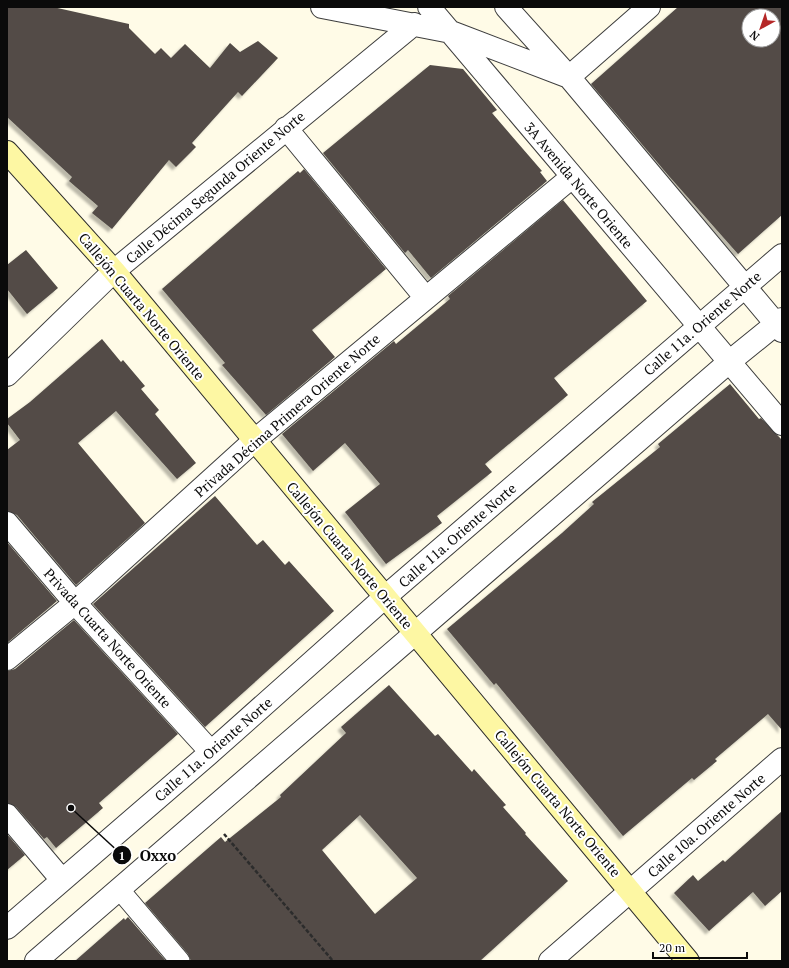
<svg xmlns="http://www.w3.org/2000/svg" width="789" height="968" viewBox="0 0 789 968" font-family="'PT Serif',serif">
<defs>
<filter id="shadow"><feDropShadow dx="-3.5" dy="3.5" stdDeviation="1" flood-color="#0004"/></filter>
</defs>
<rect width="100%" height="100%" fill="#fffbe7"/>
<path fill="#524c47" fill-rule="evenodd" filter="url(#shadow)" d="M7,7H53L129,24V28L155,54L161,48L171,58L185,44L210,68L230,43L240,52L258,41L278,58L242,96L238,92L192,143L196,147L176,167L169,160L112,229L92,213L98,206L69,181L72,177L7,117Z
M678,7H782V215L738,254L668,175L591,84ZM749,16H773V40H749Z
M430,65L463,69L497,110L492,113L542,171L540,172L547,181L431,278L408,250L405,253L323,153Z
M304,169L386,269L312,330L335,357L266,415L222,365L225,363L162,289L298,171L300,173Z
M563,200L647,301L554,378L568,395L485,464L492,472L437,516L442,523L386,564L345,512L380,484L345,443L313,471L282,434L394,341L396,344L450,299L448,296Z
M26,250L58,288L27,314L7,289V265Z
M102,339L121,362L123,360L145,386L141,389L159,410L155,414L196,463L177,479L116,411L78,443L145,523L76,585L17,515L7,511V450L20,440L7,423V419L30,402Z
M730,384L759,419L761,418L782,440V730L768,714L715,759L717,761L694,780L692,778L623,836L496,683L494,685L447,629L562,533L594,504L592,502L660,447L658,444Z
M215,496L257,545L263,540L285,565L289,561L334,611L205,727L93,604Z
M7,542L57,601L7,643Z
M74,620L178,734L99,803L103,808L56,848L47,837L44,839L16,807L7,803V671L15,669Z
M389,685L435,736L438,734L472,772L474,769L506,805L503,807L526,833L525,834L568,881L480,961H191L188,954L145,903L221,837L225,842L281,797L280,795L346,733L341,727ZM360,815L417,878L375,914L322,850Z
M782,811V891L765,906L753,892L709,931L674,893L693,875L698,881L723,860L725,862Z
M7,834L25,855L7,870Z
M128,917L166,961H75L124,918L125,920Z"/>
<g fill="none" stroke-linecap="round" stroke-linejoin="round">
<g stroke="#3d3d3d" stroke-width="21">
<path id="lane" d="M119,889L180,961"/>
</g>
<g stroke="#3d3d3d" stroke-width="24">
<path id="street" d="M322,7L451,32L569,77L649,7
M429,7L782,424
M506,7L569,77L782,331
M286,128L425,297
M7,375L114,271L414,24
M7,523L75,603L211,752
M7,659L75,603L255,440L572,177
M7,815L62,880
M7,928L211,752L385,597L782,255
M36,961L729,362L782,319
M550,961L782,759"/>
</g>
<g stroke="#2c2c2c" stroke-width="24">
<path id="secondary" d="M7,152L114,271L688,961"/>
</g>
<path stroke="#2c2c2c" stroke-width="2.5" stroke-dasharray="4 2" stroke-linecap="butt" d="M224,834L333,961"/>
<use href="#lane" stroke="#fff" stroke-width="19"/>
<use href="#street" stroke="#fff" stroke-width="22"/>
<use href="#secondary" stroke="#fdf7a3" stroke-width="22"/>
</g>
<g text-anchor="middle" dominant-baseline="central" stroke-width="4" stroke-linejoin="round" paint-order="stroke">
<g font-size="14" fill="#0a0a0a" stroke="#fff">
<text transform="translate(579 185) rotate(50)">3A Avenida Norte Oriente</text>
<text transform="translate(215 187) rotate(-40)">Calle Décima Segunda Oriente Norte</text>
<text transform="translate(142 306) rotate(50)">Callejón Cuarta Norte Oriente</text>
<text transform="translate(702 323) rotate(-41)">Calle 11a. Oriente Norte</text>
<text transform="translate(287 415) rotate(-41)">Privada Décima Primera Oriente Norte</text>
<text transform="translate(457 535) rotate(-41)">Calle 11a. Oriente Norte</text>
<text transform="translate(350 555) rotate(50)">Callejón Cuarta Norte Oriente</text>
<text transform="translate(108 638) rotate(48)">Privada Cuarta Norte Oriente</text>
<text transform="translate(213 749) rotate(-41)">Calle 11a. Oriente Norte</text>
<text transform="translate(558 803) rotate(50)">Callejón Cuarta Norte Oriente</text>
<text transform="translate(706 825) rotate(-41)">Calle 10a. Oriente Norte</text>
</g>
</g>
<path fill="none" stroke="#0a0a0a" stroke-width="1.5" d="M71 808L122 855"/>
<g fill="#0a0a0a" stroke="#fff" stroke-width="1.5">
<circle cx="71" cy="808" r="4"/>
<circle cx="122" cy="855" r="10"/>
</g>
<g font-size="12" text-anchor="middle" font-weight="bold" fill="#fff">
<text x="122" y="860">1</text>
</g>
<g font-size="15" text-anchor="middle" font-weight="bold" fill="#0a0a0a" stroke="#fff" stroke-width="4" stroke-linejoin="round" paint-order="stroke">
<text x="158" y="861">Oxxo</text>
</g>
<rect width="789" height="968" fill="none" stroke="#0a0a0a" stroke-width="16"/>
<g transform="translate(761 28) rotate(220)"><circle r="19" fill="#ffffff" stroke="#9d9d9d"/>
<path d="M0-3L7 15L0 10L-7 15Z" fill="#b52727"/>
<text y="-6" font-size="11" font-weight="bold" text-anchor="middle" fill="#0a0a0a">N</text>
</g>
<path d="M653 952v6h94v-6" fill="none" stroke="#0a0a0a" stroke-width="2"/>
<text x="659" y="952" font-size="12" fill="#0a0a0a" stroke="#ffffff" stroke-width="3" paint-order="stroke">20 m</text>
</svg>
